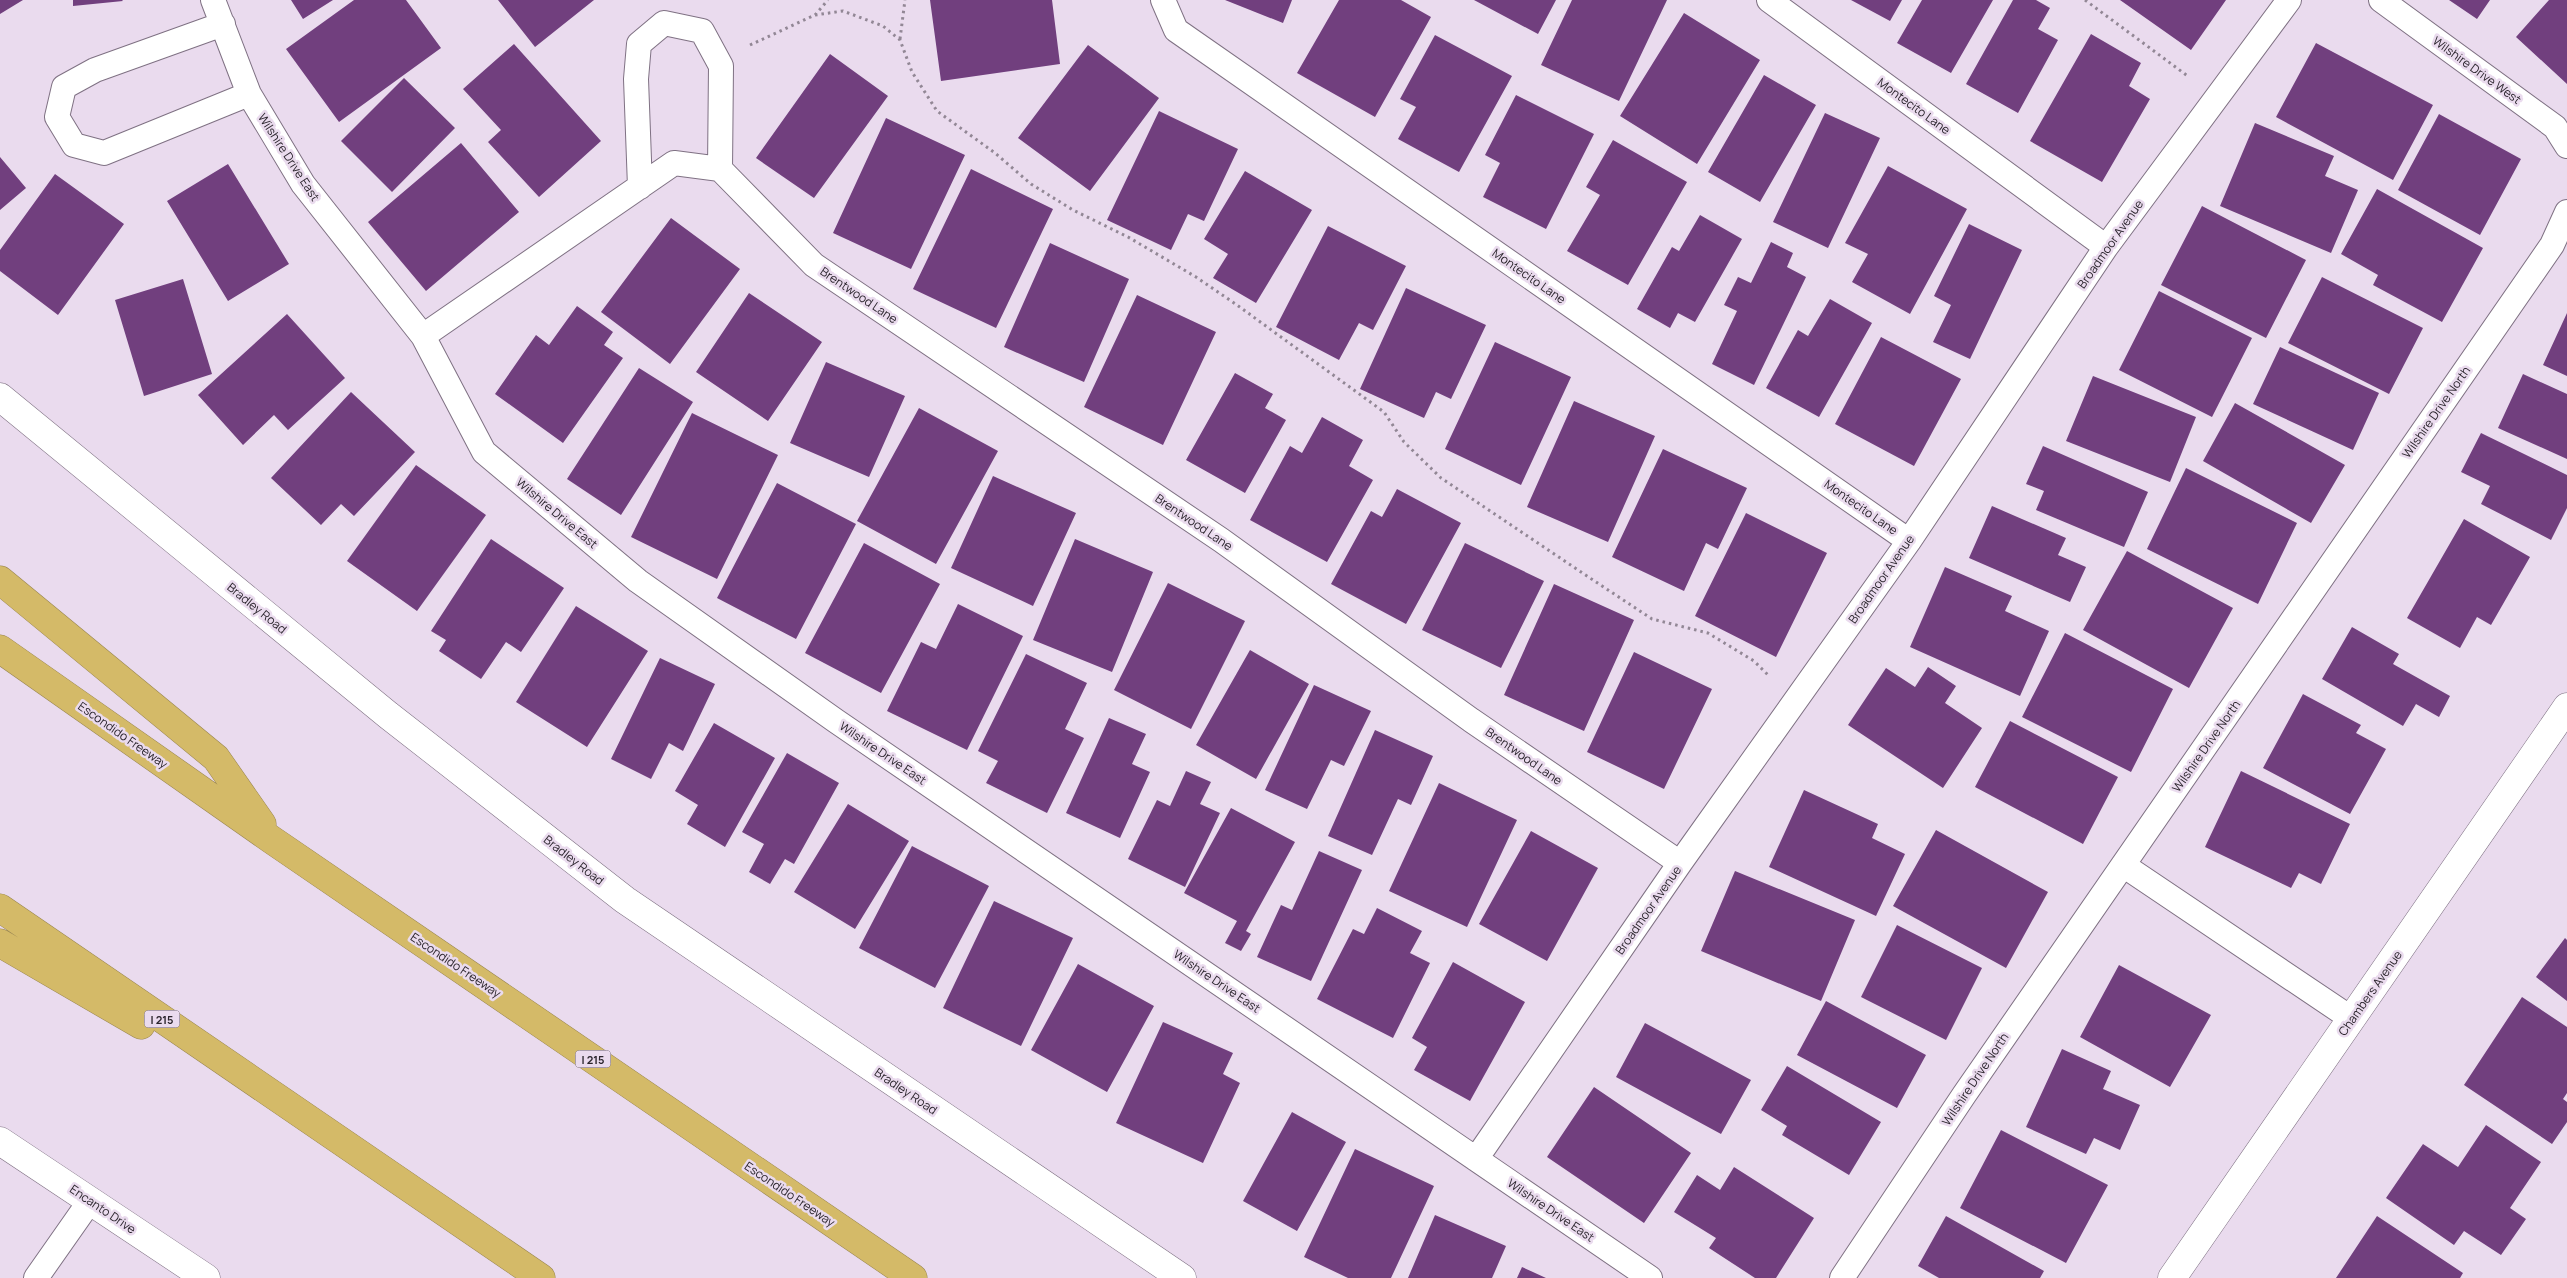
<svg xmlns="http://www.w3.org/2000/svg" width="2567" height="1278" viewBox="0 0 2567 1278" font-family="Manrope,sans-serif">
<rect width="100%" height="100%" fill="#eadbee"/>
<path fill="#713f7e" d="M0,0H23L0,14Z
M73,0H122L123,1L73,6Z
M291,0H333L303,19Z
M354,0H406L441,48L339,122L286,49Z
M498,0H594L535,47Z
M930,0H1052L1060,64L941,81Z
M1225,0H1292L1283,23Z
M1339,0H1401L1431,17L1375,117L1297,73Z
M1474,0H1556L1538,34Z
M1572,0H1667L1619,101L1541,65Z
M1851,0H1902L1890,21Z
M1922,0H1993L1951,73L1897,43Z
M2013,0H2036L2050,8L2038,29L2058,40L2018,113L1966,84Z
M2120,0H2226L2191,50Z
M2449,0H2490L2477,19Z
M2549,0H2567V84L2516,37Z
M1684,13L1760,60L1697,164L1620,116Z
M2091,34L2141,63L2129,86L2150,99L2102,182L2030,141Z
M1435,35L1512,76L1459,172L1398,139L1416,107L1400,99Z
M2316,43L2433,105L2393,180L2276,117Z
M514,44L601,141L539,197L488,142L501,130L463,89Z
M1088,45L1159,98L1090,191L1018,138Z
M830,54L888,96L814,198L756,158Z
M1764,75L1816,105L1760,202L1708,172Z
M404,78L455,128L392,192L341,141Z
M1516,95L1594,134L1546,229L1483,197L1500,163L1485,155Z
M1159,111L1238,149L1204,221L1188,214L1171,250L1107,220Z
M1825,113L1880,138L1828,248L1773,222Z
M2439,114L2521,159L2480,235L2398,190Z
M886,118L965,155L911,269L833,233Z
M2255,123L2334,156L2325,176L2358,190L2331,253L2220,206Z
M1613,140L1687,182L1628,285L1567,251L1600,195L1586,187Z
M461,143L519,212L426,291L368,222Z
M0,157L26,188L0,210Z
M228,164L289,264L228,301L167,201Z
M1888,166L1967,209L1910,314L1852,282L1868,254L1845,243Z
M971,169L1053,209L996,328L913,289Z
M1245,171L1312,210L1256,303L1213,278L1228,254L1204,239Z
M55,174L124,224L58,315L0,271V250Z
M2377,189L2483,248L2442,322L2373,285L2378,275L2341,254Z
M2202,206L2306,260L2266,338L2161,285Z
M1700,215L1742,239L1695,322L1678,313L1670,328L1637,309L1672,247L1679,251Z
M671,218L740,269L670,364L601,312Z
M1969,224L2022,250L1970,359L1933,342L1951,305L1934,296Z
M1328,226L1406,266L1373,330L1359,323L1339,360L1276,327Z
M1771,242L1793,253L1787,267L1806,277L1754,385L1712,364L1737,311L1724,305L1738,277L1751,283Z
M1050,243L1129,279L1084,382L1004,347Z
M2322,277L2423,328L2389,394L2288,343Z
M183,279L212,374L144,396L115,300Z
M1406,288L1486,325L1451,399L1436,392L1424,418L1360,389Z
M2159,291L2252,338L2212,417L2119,370Z
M749,293L822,342L768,421L696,372Z
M1137,295L1216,332L1163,445L1084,407Z
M1830,299L1872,323L1819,417L1766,388L1798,330L1808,336Z
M577,306L613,332L604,345L623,358L563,443L495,394L536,335L549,345Z
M2567,313V376L2543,365Z
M287,314L345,378L288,430L274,415L243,445L198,395Z
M1881,337L1961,379L1914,466L1835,424Z
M1495,342L1571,377L1521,485L1445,449Z
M2280,347L2379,393L2353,450L2253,404Z
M826,362L905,396L869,477L790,443Z
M639,368L693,402L621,515L567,479Z
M1235,373L1273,394L1265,408L1286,420L1245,493L1186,460Z
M2523,374L2567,394V459L2498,428Z
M2093,376L2196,417L2170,482L2066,441Z
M351,392L415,452L354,516L341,504L321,525L271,478Z
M1574,401L1655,436L1608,542L1527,507Z
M2235,403L2345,465L2311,523L2203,461Z
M919,408L998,451L936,564L857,521Z
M692,413L778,455L717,579L631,537Z
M1322,417L1363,440L1349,466L1373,480L1327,562L1250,520L1290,446L1302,453Z
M2481,433L2567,475V508L2551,540L2481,504L2490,486L2461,472Z
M2043,446L2148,492L2124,547L2036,510L2044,491L2026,484Z
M1663,449L1747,488L1718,549L1706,543L1684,591L1612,557Z
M416,465L486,515L417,611L347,561Z
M2186,468L2297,523L2258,604L2147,549Z
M993,476L1076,513L1033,606L951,568Z
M777,483L856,524L796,639L717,598Z
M1397,489L1461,523L1406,624L1331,584L1371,511L1382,517Z
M1992,506L2066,538L2058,555L2086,567L2070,602L1969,558Z
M1746,513L1827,553L1776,657L1695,616Z
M2464,519L2530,557L2491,625L2477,617L2460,648L2407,618Z
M491,539L564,588L521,652L506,642L481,679L439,651L446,640L431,631Z
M1075,539L1153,572L1112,672L1033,640Z
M864,543L940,584L881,693L805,653Z
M1465,543L1544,581L1501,668L1422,630Z
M2127,551L2233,608L2189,688L2083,630Z
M1945,567L2012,596L2005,611L2049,631L2020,696L1910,647Z
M1168,583L1245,621L1191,729L1114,690Z
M1554,584L1634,620L1584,731L1504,695Z
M958,604L1023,636L967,750L887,711L921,642L936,649Z
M576,606L648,651L587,747L516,702Z
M2352,627L2399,654L2393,664L2450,696L2439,717L2416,704L2403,726L2322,679Z
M2065,633L2173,689L2131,772L2022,717Z
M1250,650L1309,684L1256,779L1196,745Z
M1634,652L1712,689L1664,789L1587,752Z
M1026,654L1087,683L1065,729L1084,738L1047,813L986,783L998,761L978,751Z
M660,658L715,684L683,751L669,743L651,779L611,759Z
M1928,667L1956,686L1945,703L1982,728L1943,788L1848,725L1886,668L1915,687Z
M1314,685L1371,711L1344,766L1331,760L1307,809L1265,790Z
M2303,694L2361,725L2356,733L2386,749L2350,814L2263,768Z
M1109,718L1146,734L1132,764L1150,772L1120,838L1066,813Z
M2010,721L2118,777L2083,844L1975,787Z
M714,723L775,758L725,847L687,824L698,805L675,791Z
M1375,730L1433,756L1411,805L1398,799L1372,855L1328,836Z
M787,753L839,783L794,864L785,859L770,884L749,872L764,844L742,832Z
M1186,771L1211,782L1200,804L1220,813L1185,887L1128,859L1157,800L1170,806Z
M2241,771L2350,824L2321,884L2299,873L2291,888L2205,847Z
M1439,783L1517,820L1467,927L1389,891Z
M1804,790L1878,824L1872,838L1905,854L1876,916L1769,867Z
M848,804L909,841L855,929L794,892Z
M1231,808L1295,842L1246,931L1251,934L1241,951L1225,943L1237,921L1184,893Z
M1936,830L2048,892L2006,968L1893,906Z
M1531,831L1598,868L1547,961L1479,924Z
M912,846L989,886L935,988L859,948Z
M1319,851L1362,870L1311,981L1257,957L1281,905L1292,910Z
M1735,871L1855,920L1821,1001L1701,951Z
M994,901L1073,938L1021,1046L943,1008Z
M1377,908L1422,931L1410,953L1430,963L1393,1038L1317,999L1353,929L1364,934Z
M1897,925L1982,968L1946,1040L1861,997Z
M2565,938L2567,940V1001L2536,977Z
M1453,962L1525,1002L1470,1101L1414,1070L1427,1047L1412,1038Z
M1078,964L1154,1006L1107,1092L1031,1050Z
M2119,965L2211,1015L2170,1087L2080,1037Z
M2522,997L2567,1027V1093L2563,1099L2567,1102V1122L2552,1144L2464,1085Z
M1826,1001L1926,1055L1897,1108L1797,1055Z
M1163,1022L1233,1053L1223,1074L1240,1083L1203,1163L1116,1123Z
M1645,1023L1751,1080L1721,1134L1616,1077Z
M2062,1049L2111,1071L2103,1089L2140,1105L2120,1150L2094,1138L2086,1154L2026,1127Z
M1787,1066L1881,1122L1849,1175L1782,1135L1787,1126L1761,1110Z
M1594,1087L1691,1153L1644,1223L1547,1157Z
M1292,1112L1346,1142L1297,1231L1243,1201Z
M2486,1125L2541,1162L2510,1208L2526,1219L2501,1255L2464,1231L2454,1245L2386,1198L2423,1144L2458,1167Z
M2001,1130L2108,1185L2066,1263L1960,1208Z
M1355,1149L1434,1186L1391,1278H1348L1304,1257Z
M1734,1167L1814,1218L1776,1278H1755L1709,1248L1716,1238L1674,1212L1697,1175L1720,1190Z
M1435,1215L1506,1246L1492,1278H1408Z
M1946,1216L2044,1271L2040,1278H1939L1918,1266Z
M2377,1216L2463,1273L2460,1278H2336Z
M1522,1267L1546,1278H1517Z"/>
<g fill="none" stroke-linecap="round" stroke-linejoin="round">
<g stroke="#7f7183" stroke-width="26">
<path id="service" d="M213,0L249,94L303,184L423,336L484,452L638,581L836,721L1650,1278
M1163,0L1176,30L1909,541
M1769,0L2106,247
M2381,0L2555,127L2567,146
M223,24L95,70L64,87L57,117L74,145L104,153L249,94
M640,187L636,79L639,44L664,23L702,31L721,66L720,169L814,265L1221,540L1471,720L1680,863
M423,336L674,163L720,169
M2123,865L2352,1019
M1476,1159L1680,863L1909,541L2106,247L2289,0
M36,1278L90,1201
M1842,1278L1964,1095L2552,245L2567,212"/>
</g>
<g stroke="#7f7183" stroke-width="29">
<path id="tertiary" d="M0,397L388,715L625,900L1182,1278
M2172,1278L2567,707"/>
</g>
<g stroke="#7f7183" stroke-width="29">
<path id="secondary" d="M0,1141L206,1278"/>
</g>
<g stroke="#998653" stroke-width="29">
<path id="motorway" d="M0,580L216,758L262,824
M0,649L272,840L913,1278
M0,908L541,1278
M0,943L141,1025"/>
</g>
<path stroke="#928795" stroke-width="3" stroke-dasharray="2.5 4" stroke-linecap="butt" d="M2085,0L2189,77
M815,15L843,11L883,26L900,40L912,72L937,111L995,153L1031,184L1073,210L1128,237L1196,277L1237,305L1384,412L1404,442L1441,478L1596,582L1652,619L1708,633L1754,661L1770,677
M900,39L905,0
M750,45L815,15L828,0"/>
<use href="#service" stroke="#fff" stroke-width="24"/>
<use href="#tertiary" stroke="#fff" stroke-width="28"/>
<use href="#secondary" stroke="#fff" stroke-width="28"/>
<use href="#motorway" stroke="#d4ba68" stroke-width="28"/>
</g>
<g text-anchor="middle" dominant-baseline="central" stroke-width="5" stroke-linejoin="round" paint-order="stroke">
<g fill="#eadbee" stroke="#645c67" stroke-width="1">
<rect x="144.5" y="1010.5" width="35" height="17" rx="4"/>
<rect x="575.5" y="1050.5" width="35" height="17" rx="4"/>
</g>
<g font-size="11" font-weight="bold" fill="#2b252d">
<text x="162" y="1019">I 215</text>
<text x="593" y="1059">I 215</text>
</g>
<g font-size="12" fill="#2b252d" stroke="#eadbee">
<text transform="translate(2477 70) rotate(36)">Wilshire Drive West</text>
<text transform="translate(1914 106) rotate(36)">Montecito Lane</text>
<text transform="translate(289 157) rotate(57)">Wilshire Drive East</text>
<text transform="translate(2110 244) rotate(-55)">Broadmoor Avenue</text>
<text transform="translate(1529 276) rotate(35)">Montecito Lane</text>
<text transform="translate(859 295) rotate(34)">Brentwood Lane</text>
<text transform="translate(2436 412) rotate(-55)">Wilshire Drive North</text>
<text transform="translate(1861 507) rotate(35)">Montecito Lane</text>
<text transform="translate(557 513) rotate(40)">Wilshire Drive East</text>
<text transform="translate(1194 522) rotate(34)">Brentwood Lane</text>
<text transform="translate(1881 579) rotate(-55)">Broadmoor Avenue</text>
<text transform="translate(257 608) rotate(39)">Bradley Road</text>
<text transform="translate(123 735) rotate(35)">Escondido Freeway</text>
<text transform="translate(2206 746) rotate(-55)">Wilshire Drive North</text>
<text transform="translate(883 753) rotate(34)">Wilshire Drive East</text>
<text transform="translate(1524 756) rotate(35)">Brentwood Lane</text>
<text transform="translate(574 860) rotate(38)">Bradley Road</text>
<text transform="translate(1648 910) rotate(-55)">Broadmoor Avenue</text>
<text transform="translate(456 965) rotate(34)">Escondido Freeway</text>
<text transform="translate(1217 981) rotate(34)">Wilshire Drive East</text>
<text transform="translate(2370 993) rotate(-55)">Chambers Avenue</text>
<text transform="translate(1975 1079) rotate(-56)">Wilshire Drive North</text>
<text transform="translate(906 1091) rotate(34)">Bradley Road</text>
<text transform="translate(790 1194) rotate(34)">Escondido Freeway</text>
<text transform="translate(103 1209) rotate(34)">Encanto Drive</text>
<text transform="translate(1551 1210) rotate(34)">Wilshire Drive East</text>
</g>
</g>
</svg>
